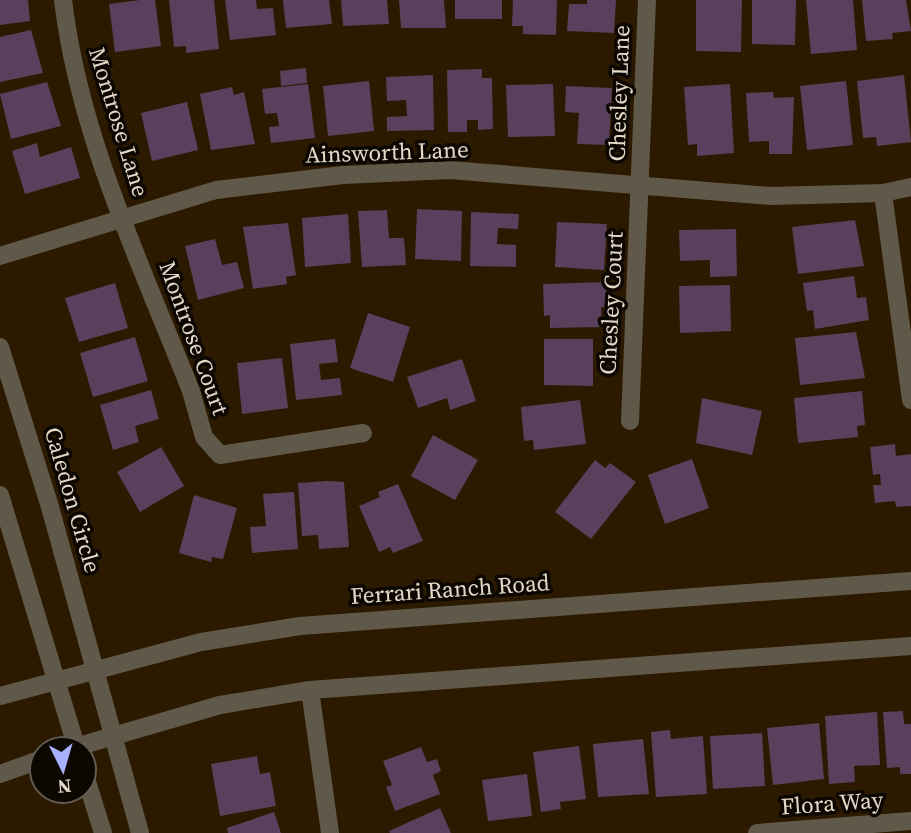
<svg xmlns="http://www.w3.org/2000/svg" width="911" height="833" viewBox="0 0 911 833" font-family="'Source Serif 4',serif">
<rect width="100%" height="100%" fill="#2b1a00"/>
<path fill="#59405c" d="M0,0H28L30,21L0,25Z
M140,0H155L161,46L115,52L109,4Z
M169,0H214L219,49L186,53V46L174,47Z
M225,0H256L257,9L273,8L276,35L230,40Z
M283,0H329L332,24L286,28Z
M341,0H387L389,24L343,26Z
M399,0H444L446,28H401Z
M455,0H502V19H455Z
M513,0H557L556,35L523,34V26H512Z
M587,0H616L614,33L567,31L569,4H587Z
M696,0H742L741,52L696,51Z
M752,0H796L795,45L752,44Z
M806,0H853L857,50L811,54Z
M862,0H906L911,31L892,33L893,39L866,41Z
M31,30L43,73L0,82V37Z
M306,68L307,83L281,86L280,71Z
M482,69V78H492L493,129L478,130V120H467V132H448L447,70Z
M433,75L434,130L387,131V117L407,116L406,100L387,101L386,77Z
M904,75L911,142L877,146L876,137L863,138L857,81Z
M369,81L374,131L328,136L323,86Z
M846,81L853,145L807,150L800,86Z
M47,82L61,126L11,139L0,94Z
M308,84L315,138L271,143L269,127L279,126L277,113L265,114L262,89Z
M553,84L555,136L508,137L506,85Z
M730,84L734,153L697,156V144L688,145L684,87Z
M566,86L612,88L609,145L577,144L579,113L565,112Z
M232,87L234,95L244,92L255,144L211,150L200,94Z
M773,92L774,98L794,97L792,154H769V141L749,142L746,93Z
M187,102L198,150L152,161L141,113Z
M37,143L40,157L71,147L80,178L25,194L12,151Z
M417,209L462,211L461,261L415,259Z
M387,210L389,238H404L406,265L362,267L358,211Z
M471,212L519,214L518,229L498,228L497,244L516,245V267L470,266Z
M348,214L351,263L305,267L302,218Z
M855,220L864,266L798,274L792,227Z
M557,222L607,224L604,270L555,267Z
M288,223L296,275L286,277L287,284L253,289L243,227Z
M736,229L737,276L710,277V260L680,261L679,230Z
M215,239L222,265L237,262L244,288L198,300L185,246Z
M854,276L857,298L866,297L869,320L815,329L813,310L807,311L803,283Z
M606,282L607,307H601L602,327L550,328V315L544,316L543,284Z
M115,283L128,328L79,342L65,298Z
M730,285L731,331L680,333L679,286Z
M368,313L410,327L393,382L350,368Z
M856,332L865,378L800,385L795,338Z
M135,337L148,381L93,397L80,353Z
M335,339L338,362L319,364L321,380L340,378L342,395L296,400L290,344Z
M544,339H593V386L544,385Z
M282,358L288,408L242,414L237,363Z
M462,359L476,401L450,410L447,398L418,408L407,377Z
M151,390L159,419L135,426L139,442L113,450L100,405Z
M862,391L865,425L857,426L858,437L798,443L794,398Z
M702,398L762,411L752,455L696,443Z
M580,400L586,444L534,450L533,440L524,441L521,407Z
M433,435L478,460L455,500L411,476Z
M895,444L896,456L911,454V506L896,507L895,501L875,503L873,485H881L880,474L873,475L870,447Z
M161,447L184,486L140,512L117,472Z
M692,459L709,508L665,524L648,475Z
M595,460L605,468L610,463L636,482L591,539L555,512Z
M327,481L344,482L349,547L319,549L318,535L302,536L298,483Z
M398,484L423,541L393,553L390,547L379,552L359,506L380,497L378,492Z
M294,492L298,549L252,553L250,527L266,526L263,494Z
M194,495L237,508L223,559L212,557L211,562L179,553Z
M903,711L904,724H911V774H900V767L887,768L883,712Z
M877,712L880,765L854,766L855,782L829,784L825,716Z
M819,723L824,779L773,785L767,728Z
M670,730L671,739L703,736L707,794L656,797L651,732Z
M762,733L765,786L713,789L710,736Z
M643,739L649,794L598,797L593,744Z
M579,746L586,799L560,802L561,809L541,812L533,752Z
M421,747L427,762L437,759L441,771L433,775L440,794L395,811L386,787L392,785L383,761Z
M257,756L260,774L270,772L276,806L220,816L211,764Z
M527,774L532,816L488,821L482,780Z
M440,808L451,833H390L389,831Z
M274,812L281,833H228L227,828Z"/>
<g fill="none" stroke-linecap="round" stroke-linejoin="round">
<path stroke="#60594a" stroke-width="18" d="M63,0C79,136 141,264 191,391L204,437L220,455L363,433
M883,193L911,400
M0,256L216,190L343,175L450,170L771,196L883,193L911,187
M0,347L50,507L140,833
M630,421L647,0
M0,495L77,749
M310,690L330,833
M0,696L201,642L300,626L911,581
M69,749L220,705L310,690L911,646
M84,772L103,833
M0,774L42,759
M757,833L911,821"/>
</g>
<g text-anchor="middle" dominant-baseline="central" stroke-width="7" stroke-linejoin="round" paint-order="stroke">
<g font-size="23" fill="#e3d8c8" stroke="#0d0701">
<text transform="translate(619 93) rotate(-88)">Chesley Lane</text>
<text transform="translate(119 122) rotate(73)">Montrose Lane</text>
<text transform="translate(387 152) rotate(-2)">Ainsworth Lane</text>
<text transform="translate(611 303) rotate(-87)">Chesley Court</text>
<text transform="translate(194 338) rotate(70)">Montrose Court</text>
<text transform="translate(73 500) rotate(74)">Caledon Circle</text>
<text transform="translate(450 589) rotate(-4)">Ferrari Ranch Road</text>
<text transform="translate(832 803) rotate(-4)">Flora Way</text>
</g>
</g>
<g transform="translate(63 770) rotate(175)"><circle r="33" fill="#0d0701" stroke="#635b51" stroke-width="2"/>
<path d="M0-5L12 26L0 18L-12 26Z" fill="#a9b0fc"/>
<text y="-10" font-size="19" font-weight="bold" text-anchor="middle" fill="#e3d8c8">N</text>
</g>
</svg>
